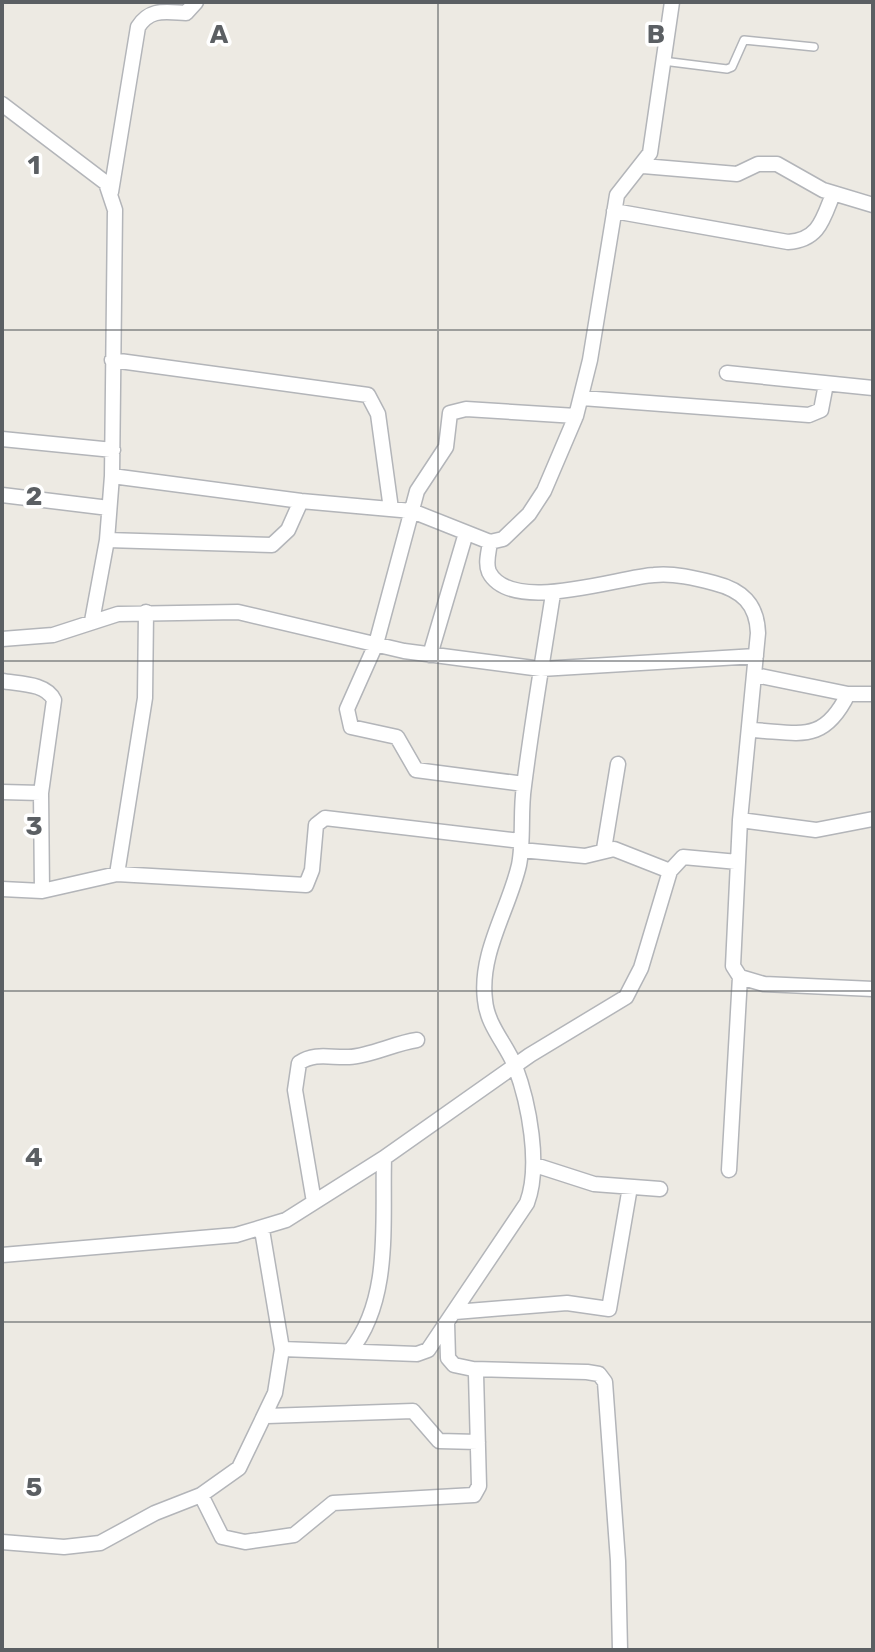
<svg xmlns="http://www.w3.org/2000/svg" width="875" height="1652" viewBox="0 0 875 1652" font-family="Rubik,sans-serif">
<rect width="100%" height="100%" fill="#edeae3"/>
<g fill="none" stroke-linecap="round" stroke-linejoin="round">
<g stroke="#b3b5b9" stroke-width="10">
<path id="lane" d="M663,61L727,69L732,67L744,40L814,47"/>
</g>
<g stroke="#b3b5b9" stroke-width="17">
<path id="street" d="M2,104L106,183L115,210L112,476L107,540L92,621
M643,166L737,174L758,164H777L823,190L873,205
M111,192L138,27C150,8 165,12 186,13L196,2
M614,211L788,242C819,240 823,219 833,194
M112,360L368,395L378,414L391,509
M727,373L873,388
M582,398L809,415L821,410L826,384
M2,439L113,450
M112,476L301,501L412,511L490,542L503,539L529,514L544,491L576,416L590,360L617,195L650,153L672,2
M2,495L109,508
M107,540L272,545L288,530L301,501
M490,542C489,551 485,563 489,572C511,615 618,577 654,575C674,573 695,578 714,583C742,590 757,604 758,633L740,820L733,966L740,977L764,984L873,989
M2,639L53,635L118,614L238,612L404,651L541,669L756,656
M430,655L466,533
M755,675L848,694H873
M2,681C20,684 46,683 54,700L41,793
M750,730C799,732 823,745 848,694
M524,784L416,770L397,737L351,727L347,709L376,644L417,491L446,447L450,413L466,409L576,416
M2,792L41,793L42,891
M740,820L816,830L873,819
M604,849L618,764
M521,850L585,856L614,849L670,871
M117,874L145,698L146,612
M2,889L42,891L117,874L306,885L312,870L316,825L325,818L521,841
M535,1165L594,1184L660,1189
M729,1170L740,977
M314,1202L295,1090L299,1063C315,1052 331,1058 349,1057C370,1056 395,1043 417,1040
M2,1255L236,1235L286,1220L384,1158L530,1055L626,997L641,968L670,871L683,857L738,862
M455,1312L567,1303L609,1309L630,1187
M282,1349L417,1354L428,1350L527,1203C541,1166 529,1103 515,1066C506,1044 487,1025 485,1000C479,953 509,909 519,865C524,840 520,812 524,786C532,722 543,658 553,594
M350,1351C392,1300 382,1221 384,1158
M473,1369L587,1372L599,1374L605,1382L618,1561L620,1650
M267,1416L413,1411L439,1441L478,1442
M201,1495L222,1537L245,1542L294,1535L333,1503L474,1495L479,1486L476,1374L473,1369L454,1365L448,1358L447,1323
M2,1542L64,1547L100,1543L155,1513L201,1495L239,1468L275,1393L282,1349L262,1230"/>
</g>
<use href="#lane" stroke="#fff" stroke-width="7"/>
<use href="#street" stroke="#fff" stroke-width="14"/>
</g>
<path fill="none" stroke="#5b5f63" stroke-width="2" stroke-opacity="0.55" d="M438,2V1650M2,330H873M2,661H873M2,991H873M2,1322H873"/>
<g font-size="26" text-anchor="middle" font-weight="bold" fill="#5b5f63" stroke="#fff" stroke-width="7" stroke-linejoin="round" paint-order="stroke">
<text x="219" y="43">A</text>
<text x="656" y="43">B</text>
<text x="34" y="174">1</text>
<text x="34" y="505">2</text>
<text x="34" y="835">3</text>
<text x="34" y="1166">4</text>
<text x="34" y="1496">5</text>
</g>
<rect width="875" height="1652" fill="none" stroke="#5b5f63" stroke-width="8"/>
</svg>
